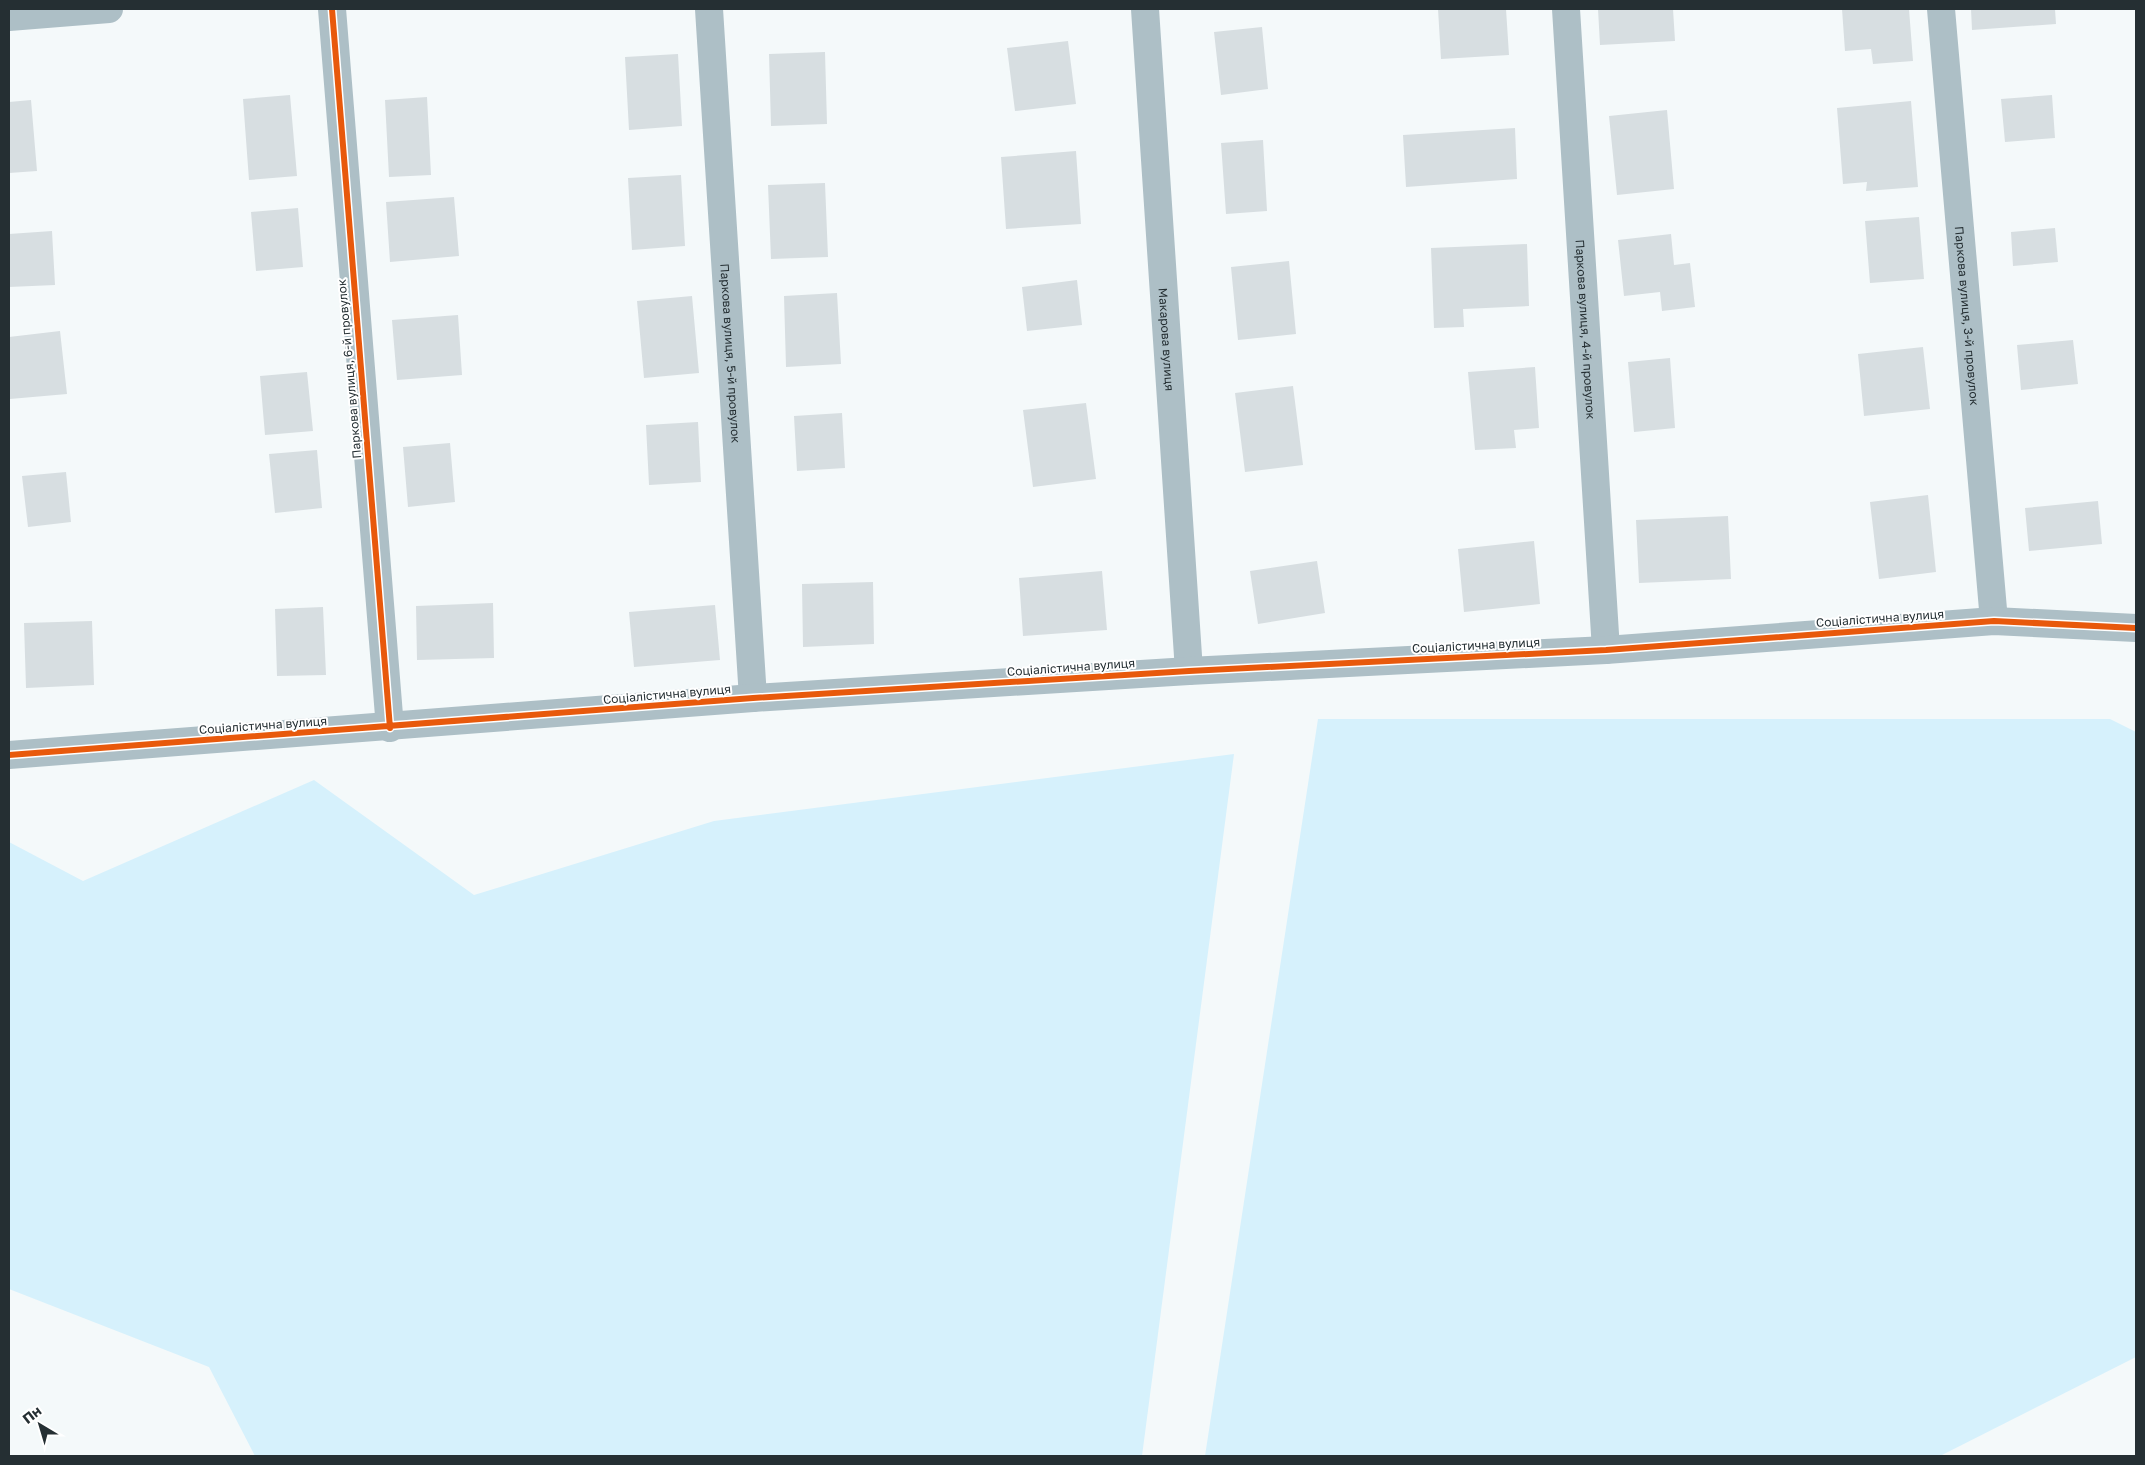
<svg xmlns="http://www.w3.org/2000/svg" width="2145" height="1465" viewBox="0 0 2145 1465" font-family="'Golos Text',sans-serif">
<rect width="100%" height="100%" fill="#f4f9fa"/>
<path fill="#d6f1fc" d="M1318,719H2110L2136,732V1357L1940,1456H1205Z
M1234,754L1142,1456H255L209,1367L9,1289V842L83,881L314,780L474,895L714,821Z"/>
<path fill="#d7dee1" d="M1438,9H1506L1509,55L1441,59Z
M1598,9H1673L1675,41L1600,45Z
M1842,9H1909L1913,61L1873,64L1871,49L1845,51Z
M1971,9H2055L2056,24L1972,30Z
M1262,27L1268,89L1221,95L1214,32Z
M1068,41L1076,104L1015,111L1007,48Z
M825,52L827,124L771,126L769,54Z
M678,54L682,126L629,130L625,57Z
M290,95L297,176L249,180L243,99Z
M2052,95L2055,138L2005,142L2001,99Z
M427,97L431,175L389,177L385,100Z
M31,100L37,171L9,173V102Z
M1911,101L1918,187L1866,191L1867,182L1843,184L1837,108Z
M1667,110L1674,189L1617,195L1609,116Z
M1515,128L1517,179L1406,187L1403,135Z
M1263,140L1267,211L1226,214L1221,143Z
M1076,151L1081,224L1006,229L1001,157Z
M681,175L685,246L632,250L628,178Z
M825,183L828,257L771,259L768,185Z
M454,197L459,256L390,262L386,202Z
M298,208L303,267L256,271L251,212Z
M1919,217L1924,279L1870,283L1865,221Z
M2055,228L2058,262L2013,266L2011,232Z
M52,231L55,285L9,287V234Z
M1671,234L1674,265L1690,263L1695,307L1662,311L1660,292L1624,296L1618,240Z
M1527,244L1529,306L1463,309L1464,327L1434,328L1431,248Z
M1289,261L1296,334L1238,340L1231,267Z
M1077,280L1082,325L1027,331L1022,287Z
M837,293L841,364L786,367L784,296Z
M692,296L699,373L644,378L637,301Z
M458,315L462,375L397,380L392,320Z
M60,331L67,394L10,399L9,337Z
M2073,340L2078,384L2021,390L2017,345Z
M1923,347L1930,409L1864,416L1858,354Z
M1670,358L1675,428L1634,432L1628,362Z
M1535,367L1539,428L1514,430L1516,448L1475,450L1468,372Z
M307,372L313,431L265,435L260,376Z
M1293,386L1303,465L1245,472L1235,393Z
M1086,403L1096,479L1033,487L1023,410Z
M842,413L845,468L797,471L794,416Z
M698,422L701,482L649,485L646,425Z
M450,443L455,502L408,507L403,447Z
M317,450L322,508L275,513L269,454Z
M66,472L71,522L28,527L22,476Z
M1928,495L1936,572L1879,579L1870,502Z
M2098,501L2102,544L2029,551L2025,508Z
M1728,516L1731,579L1639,583L1636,520Z
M1534,541L1540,604L1464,612L1458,549Z
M1317,561L1325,613L1258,624L1250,571Z
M1102,571L1107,630L1023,636L1019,578Z
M873,582L874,644L803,647L802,584Z
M493,603L494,658L417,660L416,606Z
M715,605L720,660L634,667L629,612Z
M323,607L326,675L277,676L275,609Z
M92,621L94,685L26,688L24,623Z"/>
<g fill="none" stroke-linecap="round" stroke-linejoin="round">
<g stroke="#adbfc6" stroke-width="28">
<path d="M332,9L390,728"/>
<path id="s1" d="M709,9L753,698"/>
<path id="s2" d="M1145,9L1189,671"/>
<path id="s3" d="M1566,9L1606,650"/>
<path id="s4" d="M1941,9L1994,621"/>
<path d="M9,17L109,9"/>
<path d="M9,755L753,698L1189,671L1606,650L1994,621L2136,628"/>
</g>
<g stroke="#fff" stroke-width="9">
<path id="cycleway" d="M332,9L390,728
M9,755L753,698L1189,671L1606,650L1994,621L2136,628"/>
</g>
<use href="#cycleway" stroke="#e8590c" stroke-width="6"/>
</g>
<g text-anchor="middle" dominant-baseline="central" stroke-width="4" stroke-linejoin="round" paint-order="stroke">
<g font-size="12" fill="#252f33" stroke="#fff">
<text stroke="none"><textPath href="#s4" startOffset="308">Паркова вулиця, 3-й провулок</textPath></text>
<text stroke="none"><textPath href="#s3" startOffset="321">Паркова вулиця, 4-й провулок</textPath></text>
<text stroke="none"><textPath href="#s2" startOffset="331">Макарова вулиця</textPath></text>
<text stroke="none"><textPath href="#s1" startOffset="345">Паркова вулиця, 5-й провулок</textPath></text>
<text transform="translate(349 369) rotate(-95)">Паркова вулиця, 6-й провулок</text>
<text transform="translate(1880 618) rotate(-4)">Соціалістична вулиця</text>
<text transform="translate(1476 645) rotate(-3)">Соціалістична вулиця</text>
<text transform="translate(1071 667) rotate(-4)">Соціалістична вулиця</text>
<text transform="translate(667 694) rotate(-5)">Соціалістична вулиця</text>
<text transform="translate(263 725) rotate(-4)">Соціалістична вулиця</text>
</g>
</g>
<rect width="2145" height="1465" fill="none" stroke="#252f33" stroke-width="20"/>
<g transform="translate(40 1425) rotate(322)" stroke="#ffffff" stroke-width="4" paint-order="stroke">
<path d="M0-4L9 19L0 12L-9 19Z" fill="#252f33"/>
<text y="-8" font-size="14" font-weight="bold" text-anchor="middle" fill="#252f33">Пн</text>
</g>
</svg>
